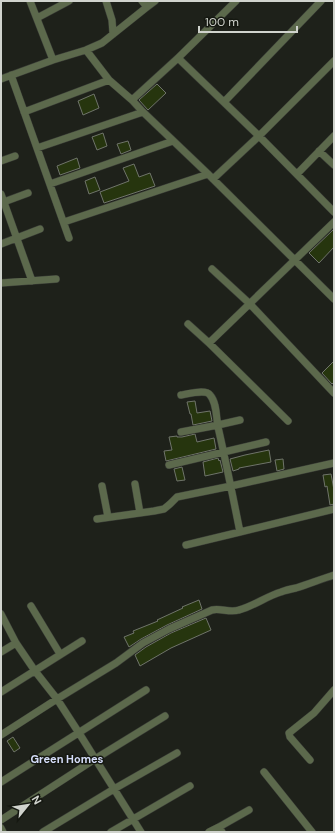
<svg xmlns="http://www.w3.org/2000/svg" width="335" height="833" viewBox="0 0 335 833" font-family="'DM Sans',sans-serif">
<rect width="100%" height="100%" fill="#1e211a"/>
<path fill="#26350e" stroke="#6f746a" d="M157,84L166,93L148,110L139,100Z
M94,94L99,108L83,115L78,101Z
M103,133L107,146L97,150L92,137Z
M128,141L131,150L121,154L117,144Z
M77,158L80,168L60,175L57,166Z
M134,164L139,177L150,173L155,186L104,203L100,192L129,181L123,168Z
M95,177L100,190L89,194L85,181Z
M334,229V247L319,263L309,253Z
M334,361V382L332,384L322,373Z
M195,401L197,413L210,411L212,421L193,425L191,414H190L187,402Z
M195,434L197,442L214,438L216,449L166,461L164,451L172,450L169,437L177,436V437H182Z
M269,450L271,462L239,468V469L233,471L230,459L245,455Z
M218,458L219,461L220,460L223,472L205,476L203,462Z
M283,459L284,469L277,471L275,460Z
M182,467L185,480L177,481L174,469Z
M331,474L334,490V504L330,505L327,486L325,487L323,475Z
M199,600L202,609L167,625L141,639L129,647L124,637L134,633L133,631L158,621L157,620L183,608L182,607Z
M206,618L211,630L171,648L140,666L135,655L146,647L171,633Z
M13,737L20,748L14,752L7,741Z"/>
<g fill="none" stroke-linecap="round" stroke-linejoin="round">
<g stroke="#3a3d37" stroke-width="8">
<path id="minor" d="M30,1L53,60
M106,1L112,20L113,34
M147,7L155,1
M37,18L69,1
M86,50L109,80L132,100L143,112L208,174L334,299
M178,58L259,136L334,212
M11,75L69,238
M1,79L53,60L86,50L102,43L147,7L142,1
M132,100L178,58L236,1
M224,102L321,1
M24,112L109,80
M37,148L143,112
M319,151L334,165
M1,161L15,156
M297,174L334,136
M213,179L259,136L334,61
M50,184L173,141
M1,194L32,281
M1,203L28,193
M64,222L208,174
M1,244L40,229
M212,269L250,304L334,393
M1,283L56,279
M188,324L209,343L288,421
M209,343L334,222
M181,395C187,394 206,389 210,395C217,403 216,417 218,427C226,462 233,497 240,532
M181,432L218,425L240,420
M169,465L266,442
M135,484L140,513
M102,486L108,517
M97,519L154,511L164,509L170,504L177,497L231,486L334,463
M186,545L240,532L334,509
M31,606L60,654
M1,614L16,643L35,671L57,699L79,733L141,832
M1,652L16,643
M1,692L82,641
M1,735L57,699L116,663L143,643L169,629L212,610C221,608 230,613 239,610C254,606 267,596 281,592C286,590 291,589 296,588C309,584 321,579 334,575
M310,760L290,737L289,733L314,713L334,690
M264,772L312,832
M1,782L146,690
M1,820L95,759L165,716
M1,828L3,832
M43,832L114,789L177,753
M111,832L190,786
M209,832L219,827
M222,832L219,827L249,810"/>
</g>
<use href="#minor" stroke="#5c694c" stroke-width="7"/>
</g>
<g text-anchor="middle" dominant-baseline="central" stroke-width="3" stroke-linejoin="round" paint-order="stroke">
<g font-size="11" font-weight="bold" fill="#d5ddf9" stroke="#151811">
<text x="67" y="759">Green Homes</text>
</g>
</g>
<rect width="335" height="833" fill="none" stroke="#d0d3cd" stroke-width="4"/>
<g transform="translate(28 805) rotate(60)" stroke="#151811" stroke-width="3" paint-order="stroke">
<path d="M0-3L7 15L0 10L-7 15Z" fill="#d0d3cd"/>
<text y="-6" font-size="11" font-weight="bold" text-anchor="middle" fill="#d0d3cd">N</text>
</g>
<path d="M199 26v6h98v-6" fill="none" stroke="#d0d3cd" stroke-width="2"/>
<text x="205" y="26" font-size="12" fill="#d0d3cd" stroke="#151811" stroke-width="3" paint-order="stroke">100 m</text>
</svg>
